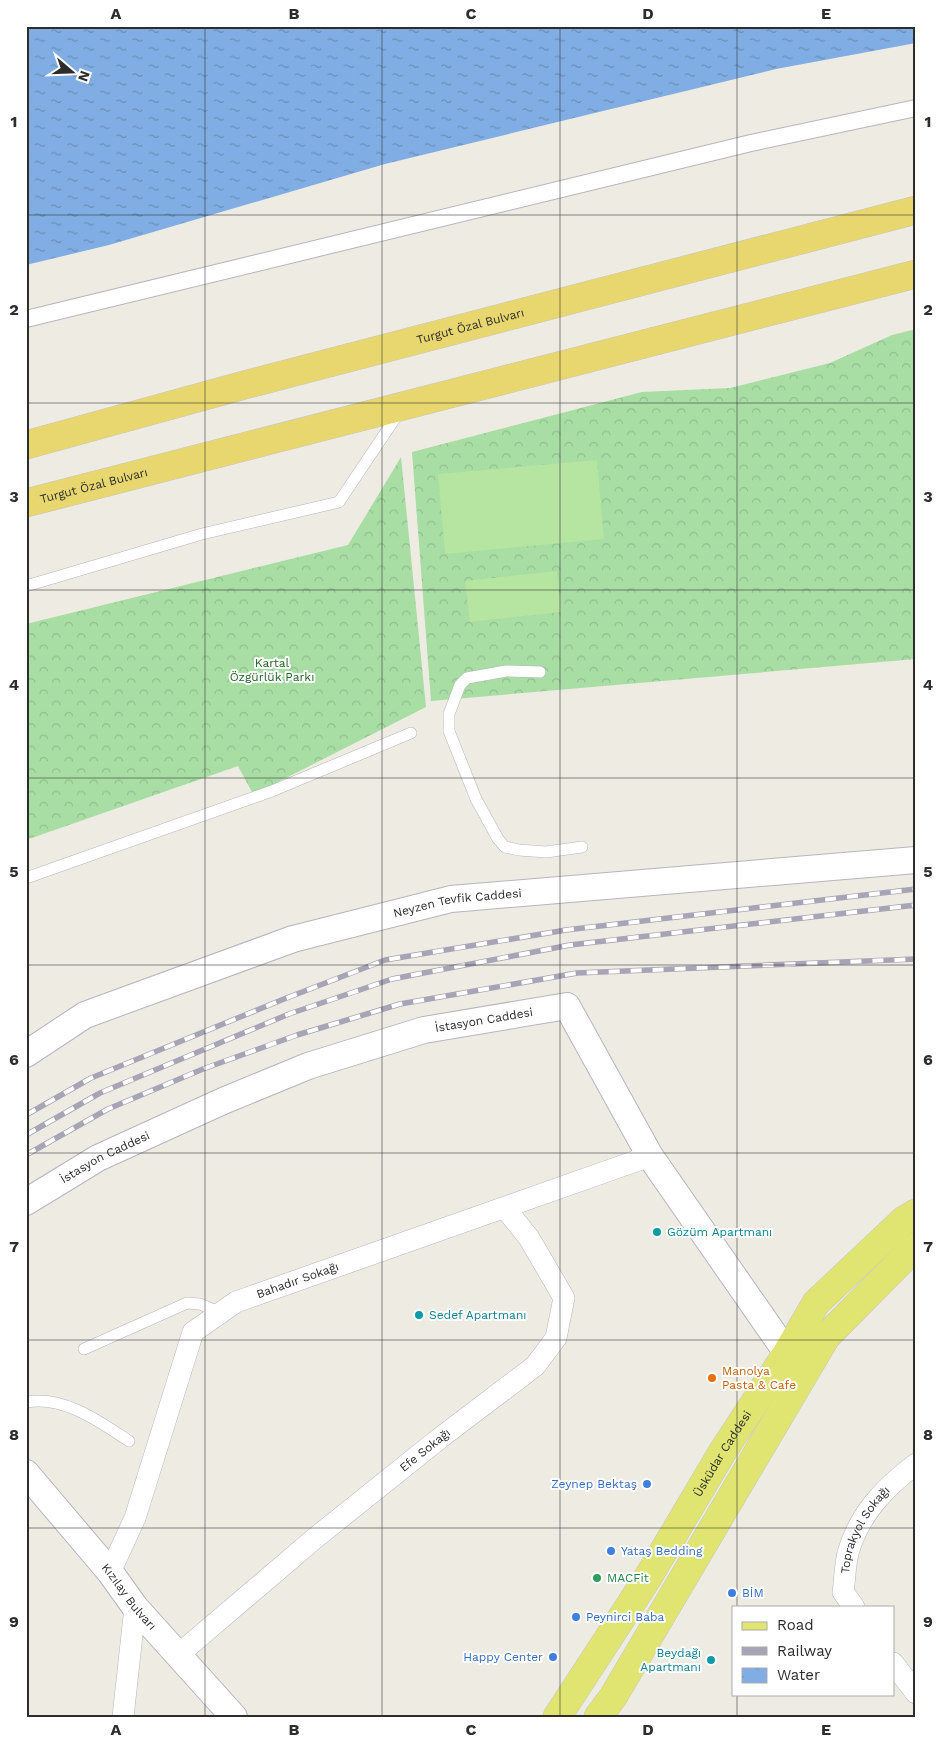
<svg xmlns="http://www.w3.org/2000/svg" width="942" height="1743" viewBox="0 0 942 1743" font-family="'Work Sans',sans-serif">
<defs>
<pattern id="forest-crowns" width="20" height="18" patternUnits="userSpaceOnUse" patternTransform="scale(1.25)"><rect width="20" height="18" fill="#a8dea4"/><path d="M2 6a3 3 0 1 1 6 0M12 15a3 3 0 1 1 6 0" fill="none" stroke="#91bf8e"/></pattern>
<pattern id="water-ripples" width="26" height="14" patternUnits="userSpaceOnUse" patternTransform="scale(1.25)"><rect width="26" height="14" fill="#80aee4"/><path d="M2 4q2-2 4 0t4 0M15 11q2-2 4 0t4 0" fill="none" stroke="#698eb9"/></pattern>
</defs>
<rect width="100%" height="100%" fill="#edebe2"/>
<path fill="url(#forest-crowns)" d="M916,329V659L431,701L412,452L642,392L730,388L830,363L892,335Z
M401,457L426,707L268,787L252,792L238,766L26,840V624L348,545Z"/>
<path fill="#b6e4a1" d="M597,460L604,539L445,554L438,474Z
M557,571L561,612L470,622L465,581Z"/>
<path fill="url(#water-ripples)" d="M26,26H916V43L776,69L385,164L109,245L26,265Z"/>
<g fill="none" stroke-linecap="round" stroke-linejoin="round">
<g stroke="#b6b5bf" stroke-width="12">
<path id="service" d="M26,586L202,534L339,502L400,411
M540,672L506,671L467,678L460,685L449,714V731L476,799L498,839L505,847L519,850L546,852L582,847
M26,878L272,791L411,733
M84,1349L187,1303L200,1304L221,1313
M26,1402C64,1395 100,1422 129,1441"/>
</g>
<g stroke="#b6b5bf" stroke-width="18">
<path id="pedestrian" d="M26,319L751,143L916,108"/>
</g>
<g stroke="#b6b5bf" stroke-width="22">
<g id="minor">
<path id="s1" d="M110,1572L135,1518L193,1332L236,1302L650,1156"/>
<path id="s2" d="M854,1607L843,1592C845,1579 845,1565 848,1553C859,1514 885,1487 916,1464"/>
<path id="s3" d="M178,1655L314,1539L440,1438L535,1366L556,1338L564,1298L529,1238L505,1208"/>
<path d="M893,1663L916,1693"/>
<path d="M123,1717L135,1607"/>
</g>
</g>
<g stroke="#b6b5bf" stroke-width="28">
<g id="tertiary">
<path id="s4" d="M26,1054L85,1015L293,939L451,899L916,860"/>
<path id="s5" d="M26,1202L98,1158L223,1101L308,1066L424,1030L567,1006L650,1156L787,1353"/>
<path id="s6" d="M26,1473L110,1572L135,1607L234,1717"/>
</g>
</g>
<g stroke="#c8c8c8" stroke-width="29">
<g id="primary">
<path id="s7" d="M557,1717L647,1579L723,1451L787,1353L816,1303L904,1220L916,1213"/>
<path d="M598,1717L613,1697L826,1337L916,1246"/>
</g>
</g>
<g stroke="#c8c8c8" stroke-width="29">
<g id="trunk">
<path id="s8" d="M26,445L248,384L916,210"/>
<path id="s9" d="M26,503L916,274"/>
</g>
</g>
<use href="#service" stroke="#fff" stroke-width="11"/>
<use href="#pedestrian" stroke="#fff" stroke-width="16"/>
<use href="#minor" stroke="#fff" stroke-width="21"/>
<use href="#tertiary" stroke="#fff" stroke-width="26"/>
<use href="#primary" stroke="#e0e470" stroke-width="28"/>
<use href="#trunk" stroke="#e8d66e" stroke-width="28"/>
<g stroke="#a6a4b5" stroke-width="5.5">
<path id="rail" d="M26,1115L91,1078L284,999L385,960L566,930L916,889
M26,1135L100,1093L289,1014L392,979L570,945L916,905
M26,1155L108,1109L203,1069L297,1035L400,1004L577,973L916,959"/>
</g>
<use href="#rail" stroke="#fff" stroke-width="4" stroke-dasharray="11" stroke-linecap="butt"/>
</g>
<path fill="none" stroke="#2d2d2d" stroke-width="1" stroke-opacity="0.55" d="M205,26V1717M382,26V1717M560,26V1717M737,26V1607M26,215H916M26,403H916M26,590H916M26,778H916M26,965H916M26,1153H916M26,1340H916M26,1528H916M737,1694V1717"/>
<g fill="#0f9aa8" stroke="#fff" stroke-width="2">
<circle cx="657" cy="1232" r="5"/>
<circle cx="419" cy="1315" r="5"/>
<circle cx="711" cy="1660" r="5"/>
</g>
<circle fill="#e8710a" stroke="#fff" stroke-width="2" cx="712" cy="1378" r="5"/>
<g fill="#3f7fe0" stroke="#fff" stroke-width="2">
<circle cx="647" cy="1484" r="5"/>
<circle cx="611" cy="1551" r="5"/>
<circle cx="732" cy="1593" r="5"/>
<circle cx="576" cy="1617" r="5"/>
<circle cx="553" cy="1657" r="5"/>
</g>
<circle fill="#2e9e5b" stroke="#fff" stroke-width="2" cx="597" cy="1578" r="5"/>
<g text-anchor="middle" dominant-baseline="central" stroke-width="4" stroke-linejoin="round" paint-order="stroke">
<g font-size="12" fill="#2d2d2d" stroke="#fff">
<text stroke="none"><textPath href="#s8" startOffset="460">Turgut Özal Bulvarı</textPath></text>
<text stroke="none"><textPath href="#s9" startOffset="70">Turgut Özal Bulvarı</textPath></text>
<text stroke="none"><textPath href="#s4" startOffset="461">Neyzen Tevfik Caddesi</textPath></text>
<text stroke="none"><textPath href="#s5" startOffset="496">İstasyon Caddesi</textPath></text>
<text stroke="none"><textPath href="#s5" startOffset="91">İstasyon Caddesi</textPath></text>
<text stroke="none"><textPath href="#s1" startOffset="372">Bahadır Sokağı</textPath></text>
<text stroke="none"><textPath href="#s3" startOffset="321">Efe Sokağı</textPath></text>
<text stroke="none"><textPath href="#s7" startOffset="311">Üsküdar Caddesi</textPath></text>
<text stroke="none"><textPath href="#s2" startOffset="86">Toprakyol Sokağı</textPath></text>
<text stroke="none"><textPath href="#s6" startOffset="161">Kızılay Bulvarı</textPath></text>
</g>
<g font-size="12" fill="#236527" stroke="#fff">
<text x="272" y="663">Kartal<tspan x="272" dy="14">Özgürlük Parkı</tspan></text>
</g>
<g font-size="12" fill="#0d838f" stroke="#fff" text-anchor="start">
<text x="667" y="1232">Gözüm Apartmanı</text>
<text x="429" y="1315">Sedef Apartmanı</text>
<text x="701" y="1653" text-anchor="end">Beydağı<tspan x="701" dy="14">Apartmanı</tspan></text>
</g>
<g font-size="12" fill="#c56008" stroke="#fff" text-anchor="start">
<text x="722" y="1371">Manolya<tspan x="722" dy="14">Pasta &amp; Cafe</tspan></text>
</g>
<g font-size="12" fill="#366cbe" stroke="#fff" text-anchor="start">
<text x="637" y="1484" text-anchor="end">Zeynep Bektaş</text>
<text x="621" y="1551">Yataş Bedding</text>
<text x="742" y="1593">BİM</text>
<text x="586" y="1617">Peynirci Baba</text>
<text x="543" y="1657" text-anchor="end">Happy Center</text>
</g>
<g font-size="12" fill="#27864d" stroke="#fff" text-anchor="start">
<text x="607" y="1578">MACFit</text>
</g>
</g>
<rect width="942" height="1743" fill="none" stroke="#ffffff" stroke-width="55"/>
<rect x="732" y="1606" width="162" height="90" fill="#ffffff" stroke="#ababab"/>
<rect x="742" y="1622" width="25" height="8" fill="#e0e470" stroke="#ababab"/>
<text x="777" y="1630" font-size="15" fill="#2d2d2d">Road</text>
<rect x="742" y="1647" width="25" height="8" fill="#a6a4b5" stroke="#ababab"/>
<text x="777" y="1656" font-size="15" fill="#2d2d2d">Railway</text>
<rect x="742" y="1668" width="25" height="15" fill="url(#water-ripples)" stroke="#ababab"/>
<text x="777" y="1680" font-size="15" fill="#2d2d2d">Water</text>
<g transform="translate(72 72) rotate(109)" stroke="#ffffff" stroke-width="4" paint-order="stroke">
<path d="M0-4L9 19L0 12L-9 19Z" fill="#2d2d2d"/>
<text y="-8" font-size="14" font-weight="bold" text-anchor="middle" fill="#2d2d2d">N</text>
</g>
<rect x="28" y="28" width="886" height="1688" fill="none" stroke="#2d2d2d" stroke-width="2"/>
<g font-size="16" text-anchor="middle" font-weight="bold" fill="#2d2d2d">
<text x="116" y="19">A</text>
<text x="294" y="19">B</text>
<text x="471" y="19">C</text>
<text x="648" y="19">D</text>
<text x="826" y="19">E</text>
<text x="14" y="127">1</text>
<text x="928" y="127">1</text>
<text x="14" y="315">2</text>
<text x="928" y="315">2</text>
<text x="14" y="502">3</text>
<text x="928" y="502">3</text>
<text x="14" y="690">4</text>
<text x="928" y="690">4</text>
<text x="14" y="877">5</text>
<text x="928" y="877">5</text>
<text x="14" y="1065">6</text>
<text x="928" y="1065">6</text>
<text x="14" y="1252">7</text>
<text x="928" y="1252">7</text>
<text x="14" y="1440">8</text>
<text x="928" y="1440">8</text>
<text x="14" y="1627">9</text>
<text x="928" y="1627">9</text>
<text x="116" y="1735">A</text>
<text x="294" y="1735">B</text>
<text x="471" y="1735">C</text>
<text x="648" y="1735">D</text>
<text x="826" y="1735">E</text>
</g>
</svg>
